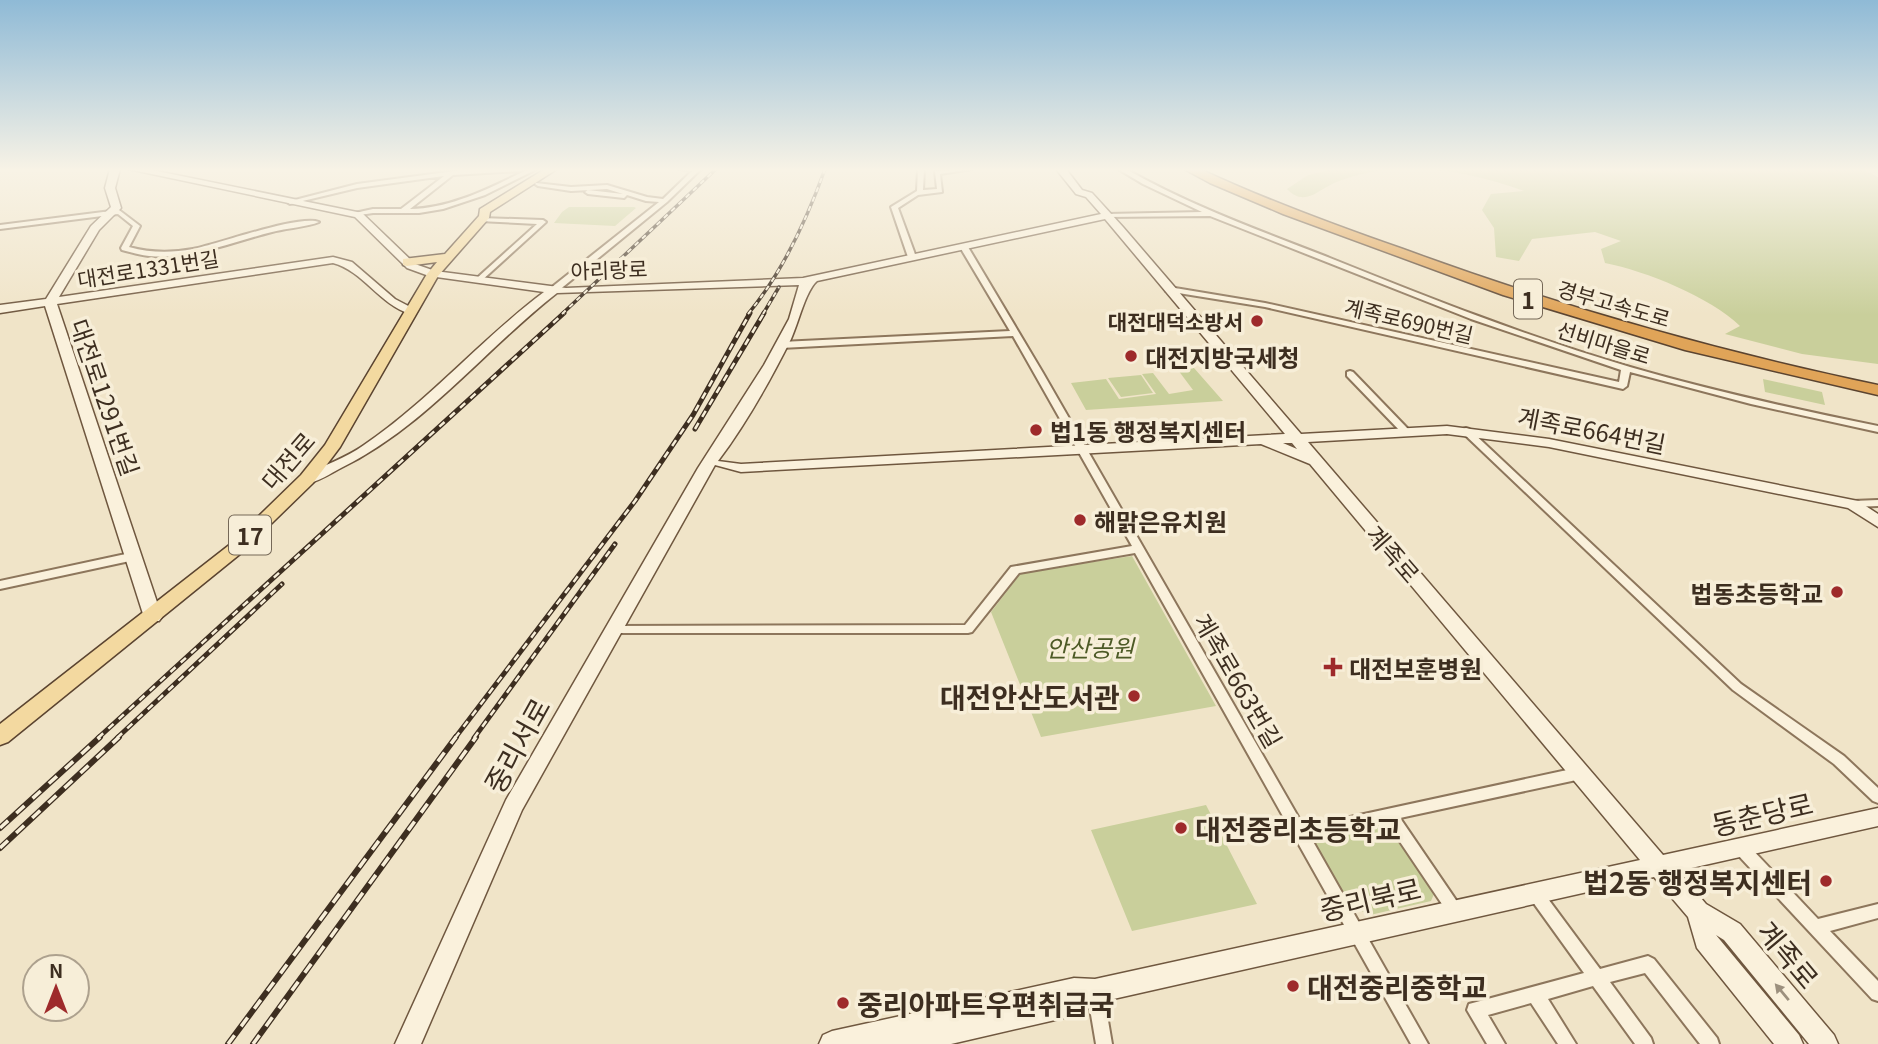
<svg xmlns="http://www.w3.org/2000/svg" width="1878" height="1044" viewBox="0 0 1878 1044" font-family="Georgia,'Noto Sans KR',serif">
<rect width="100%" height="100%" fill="#f0e4c8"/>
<path fill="#c9cf9b" d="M1333,169H1863L1878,177V364L1802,354L1725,334L1740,326C1710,297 1646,271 1605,263L1601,249L1621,241L1595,232L1532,239L1519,261L1496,257L1494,228L1482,210L1491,194L1524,191C1464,169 1394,158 1334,183C1317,191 1304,207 1287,189L1308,175Z
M569,207H634L636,208L615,226L554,223L562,212Z
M1194,368L1223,401L1086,410L1071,383L1106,379L1119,399L1156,394L1142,374L1153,373L1169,394L1193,390L1178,370Z
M1141,375L1153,393L1121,397L1108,378Z
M1763,379L1822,392L1825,405L1765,392Z
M1132,556L1216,706L1041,737L991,612L1021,573Z
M1206,805L1257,904L1132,931L1091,830Z
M1375,822L1390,829L1434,894L1431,901L1370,915L1347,904L1307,836Z"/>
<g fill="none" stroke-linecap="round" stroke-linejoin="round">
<g stroke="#8d765c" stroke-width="4">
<path id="street" d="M482,169H523L520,171L453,175L410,209C453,208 491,187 529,169H537L485,195L443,209L419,213H373L353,216L350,214L373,209H401L444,176L357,188L290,204L287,202L357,184L462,170Z
M680,169H701L667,202L558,291H552V287L659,202L646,201L627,195L624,198L588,194L585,192L588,190L623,194L607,189L571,191L538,186L535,184L536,183L571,187L607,185L647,197L663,199L692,171Z
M918,169H924L923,190L937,189L935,171L972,169L940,174L942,192L918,195L898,208L916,257L912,259L908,257L891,207L917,191Z
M1118,169H1126C1191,206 1261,231 1330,258C1429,298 1528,337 1630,367C1712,391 1795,409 1878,426V432L1751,404L1630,372L1627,386L1623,389L1265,307L1166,291L1165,289L1169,287L1265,303L1619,382L1621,370L1471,319L1210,216L1105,217V215L1107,214L1202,212L1143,184Z
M119,210L140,226L129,247C151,253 171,253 193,249C219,244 300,214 319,222C308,227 286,228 272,232C232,242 191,260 149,256C140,255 131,252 122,250L121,248L133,226L118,214L0,229V225Z
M481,218L543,220L546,222L480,282L476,280L477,278L537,224L479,221V219Z
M961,245L968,247L1043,373L1304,827L1581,767L1586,769L1588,773L1586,777L1581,779L1400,818L1460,906L1463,911L1460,916L1455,918L1450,916L1386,821L1311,838L1428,1044H1411L1135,553L1019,573L972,632L968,633H609L607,630L609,627L613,626L965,625L1011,567L1132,546L1013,336L781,348L777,345L781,342L1010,331L960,247Z
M1350,371L1353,372L1408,429L1410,431L1408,433H1402L1347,376V372Z
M1466,428L1469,429L1741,684L1844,756L1878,788V803L1873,801L1834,764L1733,690L1463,433L1461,431L1463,429Z
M1878,500V506L1853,507L1848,504L1853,501Z
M135,552L139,553L140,556L139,559L0,589V581Z
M1742,843L1747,844L1818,919L1878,904V918L1830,931L1878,981V1001L1872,999L1737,854L1735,849L1737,844Z
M1535,886L1540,888L1600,969L1648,956L1654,959L1717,1038L1719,1044H1700L1645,973L1610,982L1651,1038L1653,1044H1635L1593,986L1548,999L1576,1044H1558L1531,1003L1488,1015L1505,1044H1487L1467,1010L1469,1004L1584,973L1530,898L1527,893L1530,888Z
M1095,983L1101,985L1103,991L1112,1044H1096L1087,991L1089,985Z"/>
</g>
<g stroke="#6f573f" stroke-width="3">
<path id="secondary" d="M110,169H120L115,188L121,208L99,230L59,297L333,257L352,262L395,299L416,310L410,314C379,304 363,271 333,263L57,304L162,617L159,621H147L144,617L45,306L0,313V305L46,299L91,226L111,207L105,188Z
M128,169H147L362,213L415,264L435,271L566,288L803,278L1101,214L1086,197L1076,194L1056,169H1066L1082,190L1092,193L1123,227L1301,434L1447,426L1549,439L1858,501L1878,514V527L1848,508L1549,447L1447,434L1308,442L1663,855L1878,808V826L1678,871L1706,904L1740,924L1834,1035L1838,1044H1809L1724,940L1716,935L1799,1035L1803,1044H1774L1697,948L1688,917L1654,877L1100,1002L1077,1015L951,1044H819L823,1035L832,1031L1074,978L1095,979L1640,860L1310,464L1261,444L741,472L715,465L522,810L421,1044H395L506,800L698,468L764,365L789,319L799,285L557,293C484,350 425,427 341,468C330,474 319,481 307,484L302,482L300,479L302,476C322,466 346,458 364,445C430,400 481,339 544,292L429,276L407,268L355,217ZM1105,219L1285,434L741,464L718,461C746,424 770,381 791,339C798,324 806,290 817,281ZM1283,443H1292L1297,449Z"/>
</g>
<g stroke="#5b4430" stroke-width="3">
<path id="primary" d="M545,169H557L490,212L489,218L438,276L340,447L313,483L240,554L8,742L0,745V724L228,546L301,475L325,445L427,274L437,262L407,266L403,265V259L445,254L479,216L480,209Z"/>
</g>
<g stroke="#5b4430" stroke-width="3">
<path id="highway" d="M1184,169H1200C1266,200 1334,225 1403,249C1558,306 1716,351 1878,385V395L1685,350L1503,295L1283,214L1210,183Z"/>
</g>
<use href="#street" fill="#faf1dc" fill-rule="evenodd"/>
<use href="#secondary" fill="#faf1dc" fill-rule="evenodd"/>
<use href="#primary" fill="#f3d9a0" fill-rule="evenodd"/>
<use href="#highway" fill="#e0a458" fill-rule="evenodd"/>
<g stroke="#3d2e20" stroke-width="3.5">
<path id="rail-far2" d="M562,314L716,169
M748,314C782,273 807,219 825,169
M763,314L779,287"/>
</g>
<g stroke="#3d2e20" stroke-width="5">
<path id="rail-far1" d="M695,429L764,313
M98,738L564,313
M117,738L282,584
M455,738L635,501L693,415L750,313
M474,738L615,544"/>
</g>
<g stroke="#3d2e20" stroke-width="6">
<path id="rail" d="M0,828L100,737
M0,848L119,737
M228,1044L456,737
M253,1044L476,737"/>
</g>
<use href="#rail-far2" stroke="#f7eed8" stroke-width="2" stroke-dasharray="5" stroke-linecap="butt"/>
<use href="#rail-far1" stroke="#f7eed8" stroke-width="2.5" stroke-dasharray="7" stroke-linecap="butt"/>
<use href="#rail" stroke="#f7eed8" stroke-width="3.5" stroke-dasharray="11" stroke-linecap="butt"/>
</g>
<defs><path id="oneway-solid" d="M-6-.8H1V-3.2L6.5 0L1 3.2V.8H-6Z" transform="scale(1.75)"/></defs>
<use fill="#9c907e" href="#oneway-solid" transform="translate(1782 992) rotate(-130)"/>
<linearGradient id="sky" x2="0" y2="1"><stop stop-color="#8fbad6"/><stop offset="0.54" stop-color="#f8f3e6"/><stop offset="1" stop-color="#f8f3e6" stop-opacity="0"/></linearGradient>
<rect width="1878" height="315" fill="url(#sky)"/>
<g fill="#9e2a2b" stroke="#f7eed8" stroke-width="2.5">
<circle cx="1257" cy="321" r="7"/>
<circle cx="1131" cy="356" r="7"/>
<circle cx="1036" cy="430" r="7"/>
<circle cx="1080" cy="520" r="7"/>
<circle cx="1837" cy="592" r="7"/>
<path d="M1329.5 656.5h7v7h7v7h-7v7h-7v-7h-7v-7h7z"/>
<circle cx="1134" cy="696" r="7"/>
<circle cx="1181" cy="828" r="7"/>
<circle cx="1826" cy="881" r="7"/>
<circle cx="1293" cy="986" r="7"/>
<circle cx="843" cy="1003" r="7"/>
</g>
<g text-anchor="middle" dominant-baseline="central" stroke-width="7" stroke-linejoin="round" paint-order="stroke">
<g font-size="21" fill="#3d2e20" stroke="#f7eed8">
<text transform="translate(148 268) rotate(-9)">대전로1331번길</text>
<text transform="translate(609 269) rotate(-2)">아리랑로</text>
<text transform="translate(1614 303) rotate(16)">경부고속도로</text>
<text transform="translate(1409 320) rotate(13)">계족로690번길</text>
<text transform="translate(1604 342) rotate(17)">선비마을로</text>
</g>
<g font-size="21" font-weight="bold" fill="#3d2e20" stroke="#f7eed8" text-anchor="end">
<text x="1243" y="321">대전대덕소방서</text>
</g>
<g fill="#f7eed8" stroke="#756857" stroke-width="2">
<rect x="1514" y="279.5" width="28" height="39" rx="5"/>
<rect x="229" y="515.5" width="42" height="39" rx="5"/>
</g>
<g font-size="23" font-weight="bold" fill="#3d2e20">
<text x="1528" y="299">1</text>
<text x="250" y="535">17</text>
</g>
<g font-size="24" font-weight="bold" fill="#3d2e20" stroke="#f7eed8" text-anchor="start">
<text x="1145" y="356">대전지방국세청</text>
<text x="1050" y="430">법1동 행정복지센터</text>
<text x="1094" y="520">해맑은유치원</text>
<text x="1823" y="592" text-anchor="end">법동초등학교</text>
<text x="1349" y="667">대전보훈병원</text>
</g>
<g font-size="24" fill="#3d2e20" stroke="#f7eed8">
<text transform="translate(106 397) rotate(71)">대전로1291번길</text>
<text transform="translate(1592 429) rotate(11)">계족로664번길</text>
<text transform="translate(287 460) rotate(-49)">대전로</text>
<text transform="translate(1394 553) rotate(49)">계족로</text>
<text transform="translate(1239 680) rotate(60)">계족로663번길</text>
</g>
<g font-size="24" font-style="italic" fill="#4d5a26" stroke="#f7eed8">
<text x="1090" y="646">안산공원</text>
</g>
<g font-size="28" font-weight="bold" fill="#3d2e20" stroke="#f7eed8" text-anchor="start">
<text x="1120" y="696" text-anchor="end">대전안산도서관</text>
<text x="1195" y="828">대전중리초등학교</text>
<text x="1812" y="881" text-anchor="end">법2동 행정복지센터</text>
<text x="1307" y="986">대전중리중학교</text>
<text x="857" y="1003">중리아파트우편취급국</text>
</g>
<g font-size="28" fill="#3d2e20" stroke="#f7eed8">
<text transform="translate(516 745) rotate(-61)">중리서로</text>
<text transform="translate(1762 813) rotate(-13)">동춘당로</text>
<text transform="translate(1370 898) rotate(-13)">중리북로</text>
<text transform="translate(1789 954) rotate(50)">계족로</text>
</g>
</g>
<g transform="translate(56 988)"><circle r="33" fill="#f7eed8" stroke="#ada18e" stroke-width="2"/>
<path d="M0-5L12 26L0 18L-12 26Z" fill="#9e2a2b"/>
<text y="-10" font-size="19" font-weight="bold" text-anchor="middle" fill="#3d2e20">N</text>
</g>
</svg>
